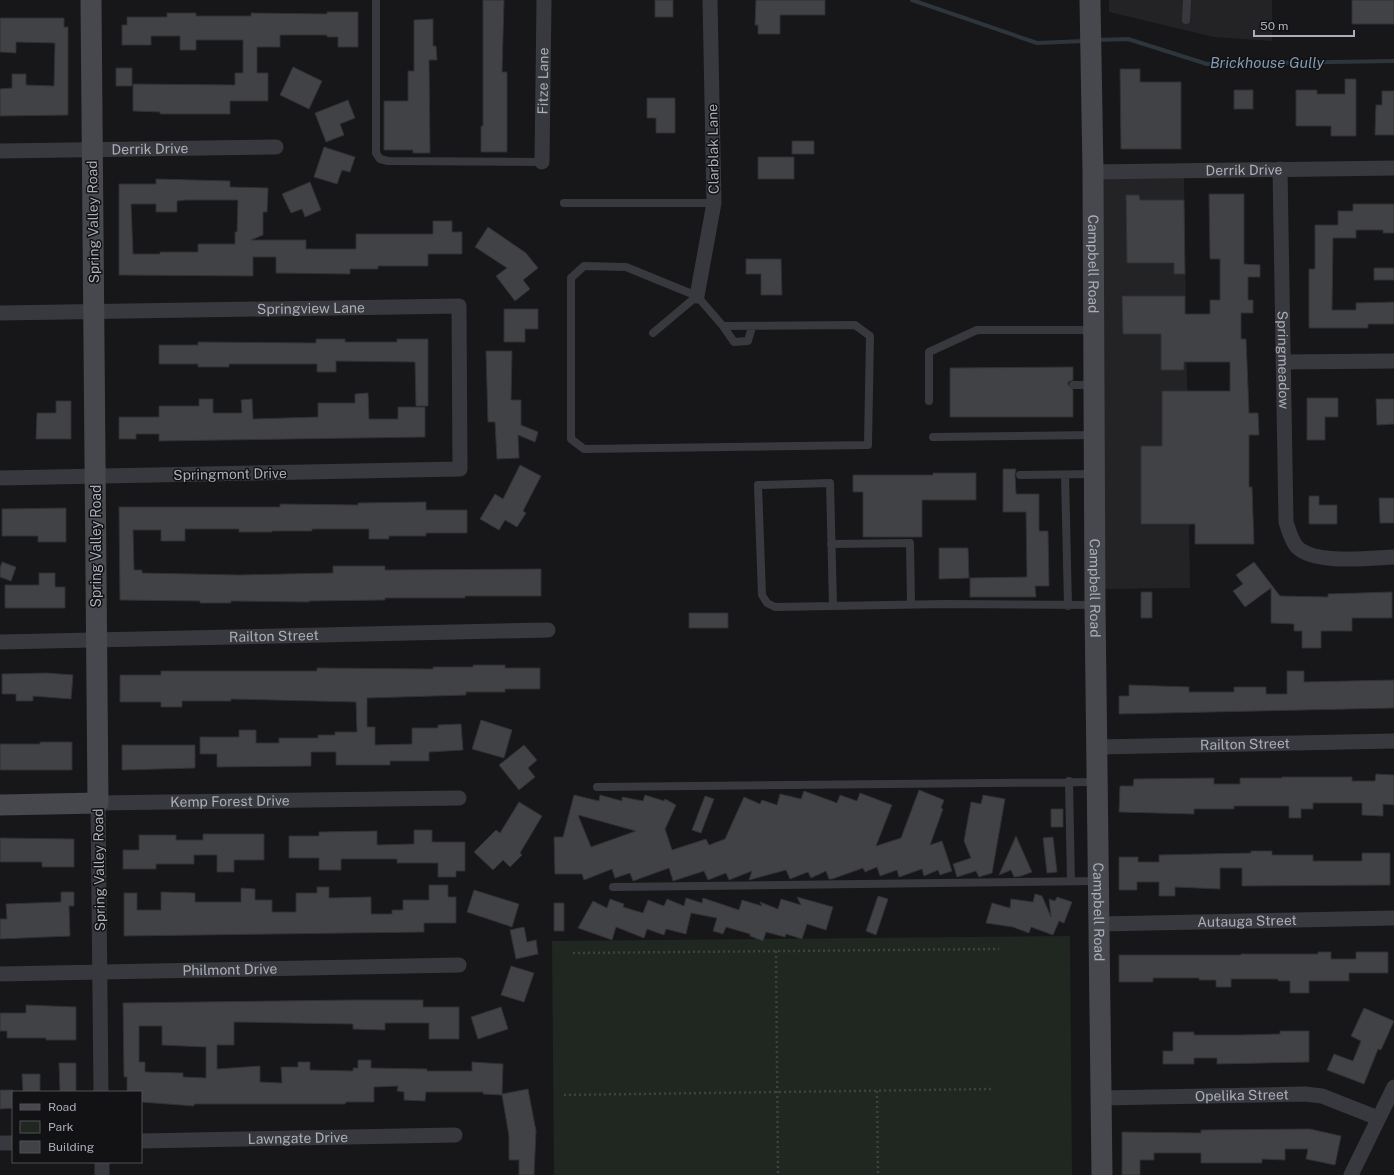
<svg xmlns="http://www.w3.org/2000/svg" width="1394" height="1175" viewBox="0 0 1394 1175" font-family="'Public Sans',sans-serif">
<rect width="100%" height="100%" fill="#171719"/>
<path fill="#232326" d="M1109,0H1272V41L1214,37L1109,12Z
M1184,178L1190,588L1105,589L1100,179Z"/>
<path fill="#1f2720" d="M1070,936L1072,1175H554L552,941Z"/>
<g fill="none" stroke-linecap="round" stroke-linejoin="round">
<path stroke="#2d353d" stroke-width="4" d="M912,0L1037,43L1084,41
M1097,40L1128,39L1207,64L1394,61"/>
</g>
<path fill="#414246" stroke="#313135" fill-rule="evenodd" d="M483,0H504L502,72H507V152H481V126H483Z
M655,0H673V17H655Z
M756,0H825V15H780V34H758V25H755Z
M1352,0H1394V24H1352Z
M327,12H358V47H338V37H327V35H280V47H257V73H268V101H230V114H160V112L133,111V84L235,85V73H243V40H196V50H180V36H151V45H122V25H127V17H167V13H196V16H251V13L327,14Z
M0,18H64V27H68V115L0,116V89L12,88V74H26V85L54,86L55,43L16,42V53L0,52Z
M433,19V46H436L437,60H429L430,153H413V150H384V101H408V71H414V20Z
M293,67L322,81L309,109L280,95Z
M116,68H132V86H116Z
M1120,69H1140V82H1181V149H1121Z
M1345,79H1356V136H1331V126H1296V90H1317V94H1345Z
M1234,90H1253V109H1234Z
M1382,91H1394V135H1375L1376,105H1382Z
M647,98H675V133H656V118H647Z
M348,100L355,118L340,124L344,135L326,142L315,113Z
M792,141H814V154H792Z
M324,147L355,157L350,172L342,170L337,184L314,177Z
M758,157H794V179H758Z
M156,179L230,181V187L268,188L267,212H263V235L251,240H306V249H356V234H433V221H452V232H462V254H428V266H378V269H350V274L276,273V257H253V276L119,275V184H156ZM186,200H238L237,232H235V244H198V252H160V254H133L131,204H156V212H177V201Z
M310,182L321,210L305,217L302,209L291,213L282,194Z
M1209,194H1244V264L1260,265V277H1248V300H1253V313H1241V339H1246L1249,413H1258L1259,435H1249V487H1252L1254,544H1195V524H1141V446H1162V391H1230V362H1184V370H1161V334H1123L1122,296H1185V314H1210V300H1220V259H1210Z
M1126,195H1139L1140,200H1184L1185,274H1174V263H1127Z
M1353,204H1394V233H1383V230H1356V238H1333L1332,310H1356V303L1394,302V324H1368V328H1309V269H1315V225H1338V211H1353Z
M488,227L526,253L538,268L523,280L530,289L515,301L496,276L507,268L475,247Z
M746,259H781L782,295H761V274H746Z
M1374,268H1394V280H1374Z
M504,309H538V329H525V342H504Z
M316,339H345V342H397V339H428V406H416L415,362L336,361V372H317V364H229V367H198V364H159V345H198V342L316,343Z
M486,351H512L511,400H521V425L538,432L535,442L518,435L519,458L497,459L495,422H488Z
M1073,367V380L1068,382V385L1073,390V417H950V368Z
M368,393L369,419H398V407H425V437L159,441V434H136V439H119V417H159V406H199V399H213V413H242L241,400L252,399L253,419L318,417V403H355V394Z
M1307,398H1338V417H1325V440H1307Z
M1376,399H1394V424L1377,425Z
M56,401H71V439H36L37,413H56Z
M520,465L541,476L523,511L526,513L517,527L505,520L499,530L480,519L495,494L503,499Z
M1003,469H1016L1015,475L1016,494H1039V531H1048L1049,586H1035L1036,597H970V578L1027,577L1026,512H1003Z
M933,473H976V500H922V537H863V492H853V475H933Z
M1309,496H1319V505H1337V524H1309Z
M1379,498H1394V523H1380Z
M426,502V510H467V533H426V536H389V539H369V529H312V531H272V532H239V529H185V541H161V530H133L134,570H142V573L239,575L333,573V566H385V570L541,569V596H465V598H385V600L309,601V602L231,601V603H200V601L120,600L119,507H280V504L358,505V503Z
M66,508V542H38V536H2V509Z
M939,548H968L969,578L939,579Z
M2,562L16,567L11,581L0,577V568Z
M1254,562L1280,596L1328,597V594L1392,592V618H1352V631H1321V648H1302V631H1294V624L1271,623V588L1245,607L1233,591L1243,584L1236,575Z
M39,573H55V587H65V608H5V585H39Z
M1141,592H1152V618H1141Z
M689,613H728V628H689Z
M473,665H505V668H540V689H505V692H466V695L367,698V727H375V745L412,744V728H438V725L461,724L463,750L429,752V761H390V765H336V752H311V766L217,767V754H200V737H239V730H256V743H279V738H318V735H335V732H357L356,702L231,699V701H182V707H161V702H120V675H161V671H317V668L433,669V667H473Z
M1287,671H1304V682L1394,680V708L1119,714V696H1129V685L1189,687V692H1234V687H1266V694H1287Z
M47,673L73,675L71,699L33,696V701H16V694H2V674Z
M481,720L512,730L504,758L472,749Z
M40,742H72V770H0V744H40Z
M122,745H195V768L122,770Z
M524,745L537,760L528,768L535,777L519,790L499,765Z
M1376,774L1394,775V805L1383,804V816L1362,815V803H1313V809H1301V818H1289V806H1234V809H1194V814L1119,812L1120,786H1133L1134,779L1214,778V784H1240V778H1282V777H1352V781H1375Z
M919,790L944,800L941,808L943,809L930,845L942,841L952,871L940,875L938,870L924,876L922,869L899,877L897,870L880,876L877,867L865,872L863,868L832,879H829L826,871L811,878L808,872L790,879L786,870L749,880L752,871L729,880L726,873L708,880L704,871L673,881L669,868L633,881L630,873L615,878L612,869L584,880L582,874H555L554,837H563L574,795L599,801L600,795L622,801V797L643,801L645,795L664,801L665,799L676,805L665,829L672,850L706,839L709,845L725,839L744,797L760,804L762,800L777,805L780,794L801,799L804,791L837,803L840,795L857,801L860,793L892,805L876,846L901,838ZM578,815L636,831L591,847Z
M983,795L1005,799L992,873L979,877L976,871L957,877L953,864L971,858L964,841L971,802L981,804Z
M705,796L714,799L701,833L692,830Z
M519,802L542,816L520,853L522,855L510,867L503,860L493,870L474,852L496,830L500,833Z
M1051,809H1063V827H1051Z
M414,830H432V842H465V871H456V877H438V863H397V859H341V870H319V858H289V836H319V832L377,831V845L414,844Z
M203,834H264V860H234V872H217V855H194V864H156V869H123V850H139V835H176V840H203Z
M1016,836L1032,872L1021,876L1014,877L1011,870L999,875Z
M1053,837L1057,872L1047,873L1043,838Z
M0,838L74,839V867H42V862H0Z
M1251,851H1272V855H1313V861H1362V853H1390V885L1242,886V868H1220V889L1175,887V896H1159V882H1137V890H1119V857H1138V862H1159V855L1251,853Z
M429,885H448V897H456V923H424V932L124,936V893H137V910H161V892L195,893V902H241V888L255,889V900H272V912H296V893H317V887H329V898L371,897V914H392V910H403V900H429Z
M474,890L519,904L512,927L467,912Z
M61,892H74V906H69L70,936L0,939V919H7L6,904L61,902Z
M1035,894L1042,896L1051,917L1049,899L1055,901L1057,897L1072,902L1064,923L1059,921L1053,935L1031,927L1029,933L1013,927L986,923L992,903L1010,908L1011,899L1033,902Z
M878,896L888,899L876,935L866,931Z
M797,897L833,907L826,930L807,924L802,939L786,934L785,937L766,932L763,941L750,936V934L726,927L723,934L713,931L717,918L691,913L686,934L666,929L664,935L647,929L644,938L616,927L612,940L578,928L593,901L607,908L610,899L624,904L623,907L643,913L648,900L664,906L667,899L684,906L686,898L702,903L703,898L739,910L742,900L762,906L760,902L778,909L781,899L801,905Z
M554,903H564V931H554Z
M524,927L527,942L536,940L538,954L516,959L510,930Z
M1318,952H1331V959H1356V952H1388V973H1349V981H1309V993H1290V981H1278V979H1231V987H1216V980H1199V978H1153V982H1119V955H1241V954H1318Z
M511,966L534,973L524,1002L501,995Z
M353,1000H423V1007H459V1039H429V1023H385V1030L353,1029V1024L234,1022V1045H217V1069L260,1066V1082L282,1083L281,1067H298V1062H310V1070L353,1071V1068H358V1060H371V1068L427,1069V1071H472V1062L503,1064L502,1094L528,1089L536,1131L534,1175H519V1160H509V1136L502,1095L483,1094V1092H426L425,1101L404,1100V1092L397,1091L398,1086L374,1087V1102H346L345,1104H194V1106L141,1102V1092H127V1077H124L123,1003ZM139,1026H162V1045L206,1047V1078L183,1077V1073L145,1072V1062H139Z
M26,1005L76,1007V1040H46V1038H7V1031H0V1013H26Z
M501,1007L508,1029L478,1039L471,1017Z
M1364,1008L1394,1021L1381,1050L1378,1049L1364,1084L1327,1070L1334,1054L1353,1061L1361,1041L1351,1036Z
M1280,1031H1309V1062L1217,1064V1058H1194V1064H1163V1051H1173V1032H1194V1035H1240L1280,1034Z
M59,1063H76V1092H60Z
M22,1074H40V1092H23Z
M0,1090H13V1108L0,1109Z
M1310,1129L1341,1136L1335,1165L1306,1159L1308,1149H1285V1160L1262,1159V1163H1201V1153H1154V1160H1140V1175H1122V1132L1201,1133V1130Z"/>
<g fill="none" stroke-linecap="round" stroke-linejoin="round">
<path stroke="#3e4045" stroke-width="2.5" stroke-dasharray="2 3" stroke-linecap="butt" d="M776,951L778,1175
M573,953L999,949
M877,1091L878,1175
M564,1095L993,1089"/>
<path stroke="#38393e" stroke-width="8" d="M376,0V153L380,159L388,161L542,162
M1186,20L1187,0
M564,203H714
M584,266L626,267L697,296L723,326L855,325L870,336L868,445L584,449L571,439V278Z
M723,326L734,342L748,341L752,327
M653,333L697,296
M1073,385H1094
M929,401V352L977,330H1094
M933,437L1095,435
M1020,475L1095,474
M1065,475L1068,606
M831,544L910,543L911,604
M833,605L830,483L758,485L762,595L767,603L775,607L945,604L1094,605
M1069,781L1071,882
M597,787L1097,782
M613,887L1098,881"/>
<g stroke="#38393e" stroke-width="15">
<path id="s1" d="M0,151L276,147"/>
<path id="s2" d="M542,162L544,0"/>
<path id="s3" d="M1280,169L1286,522C1289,531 1291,540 1297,547C1315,565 1370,558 1394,557"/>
<path id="s4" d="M1093,172L1394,168"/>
<path d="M697,296L714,203L710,0"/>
<path id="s5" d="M0,313L459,306L460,469L0,478"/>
<path d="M1283,362L1394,361"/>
<path id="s6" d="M0,642L548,630"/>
<path id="s7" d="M1097,747L1394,741"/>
<path id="s8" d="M1100,924L1394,918"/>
<path id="s9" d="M0,974L459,965"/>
<path id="s10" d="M101,1092L98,803L459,798"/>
<path id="s11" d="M1101,1098L1305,1094L1322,1096L1378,1118"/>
<path id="s12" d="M141,1141L455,1135"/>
<path d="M0,1143H13"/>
<path d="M102,1162V1175"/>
<path d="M1351,1175L1394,1087"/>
</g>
<g stroke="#46484e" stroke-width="21">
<path id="s13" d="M1090,0L1093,172L1095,605L1102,1175"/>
<path d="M0,805L98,803L91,0"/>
</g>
</g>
<g text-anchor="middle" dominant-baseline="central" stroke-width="3" stroke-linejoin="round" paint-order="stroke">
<g font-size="14" fill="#aaaeb8" stroke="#121214">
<text stroke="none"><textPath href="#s2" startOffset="81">Fitze Lane</textPath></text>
<text stroke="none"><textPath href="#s1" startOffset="150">Derrik Drive</textPath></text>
<text transform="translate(713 149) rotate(-91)">Clarblak Lane</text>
<text stroke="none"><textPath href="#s4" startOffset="151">Derrik Drive</textPath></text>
<text transform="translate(93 222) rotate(-91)">Spring Valley Road</text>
<text stroke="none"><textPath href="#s13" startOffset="264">Campbell Road</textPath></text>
<text stroke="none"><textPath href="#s5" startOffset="311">Springview Lane</textPath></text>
<text stroke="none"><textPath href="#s3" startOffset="191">Springmeadow</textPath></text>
<text transform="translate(230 474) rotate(-1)">Springmont Drive</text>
<text transform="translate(96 546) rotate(-90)">Spring Valley Road</text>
<text stroke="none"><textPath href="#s13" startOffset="588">Campbell Road</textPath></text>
<text stroke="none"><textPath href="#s6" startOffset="274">Railton Street</textPath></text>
<text stroke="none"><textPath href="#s7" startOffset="148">Railton Street</textPath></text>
<text stroke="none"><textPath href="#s10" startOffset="421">Kemp Forest Drive</textPath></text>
<text transform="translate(99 870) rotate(-91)">Spring Valley Road</text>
<text stroke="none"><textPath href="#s13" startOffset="912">Campbell Road</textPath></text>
<text stroke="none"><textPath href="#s8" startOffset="147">Autauga Street</textPath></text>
<text stroke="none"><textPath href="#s9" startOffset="230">Philmont Drive</textPath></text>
<text stroke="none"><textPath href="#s11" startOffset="141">Opelika Street</textPath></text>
<text stroke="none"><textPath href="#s12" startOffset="157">Lawngate Drive</textPath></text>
</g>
<g font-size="15" font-style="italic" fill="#829ab2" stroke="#121214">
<text x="1267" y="62">Brickhouse Gully</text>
</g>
</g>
<rect x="12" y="1091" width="130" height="72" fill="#121214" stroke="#4f5056"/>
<rect x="20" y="1104" width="20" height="6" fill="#46484e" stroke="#4f5056"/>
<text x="48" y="1111" font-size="12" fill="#aaaeb8">Road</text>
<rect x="20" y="1121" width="20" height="12" fill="#1f2720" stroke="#4f5056"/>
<text x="48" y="1131" font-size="12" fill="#aaaeb8">Park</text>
<rect x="20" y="1141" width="20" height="12" fill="#414246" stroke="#4f5056"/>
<text x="48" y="1151" font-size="12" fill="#aaaeb8">Building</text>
<path d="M1254 30v6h100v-6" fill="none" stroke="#aaaeb8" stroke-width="2"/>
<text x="1260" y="30" font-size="12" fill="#aaaeb8" stroke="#121214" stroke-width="3" paint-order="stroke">50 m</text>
</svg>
